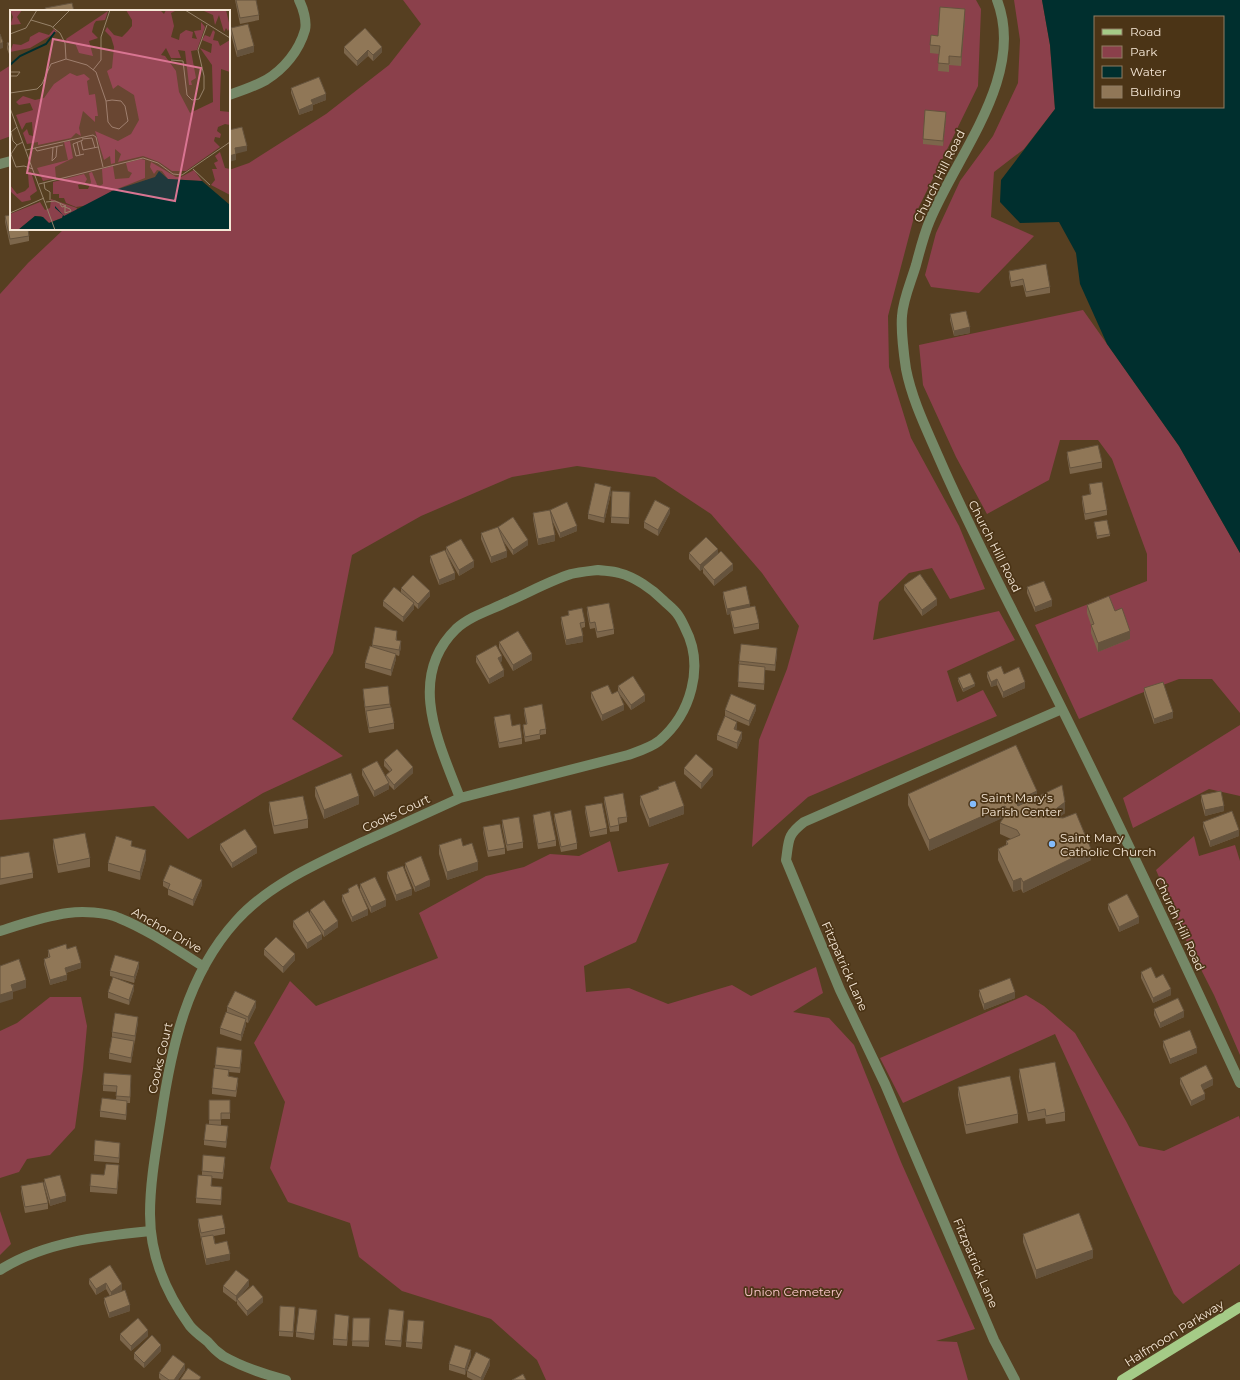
<svg xmlns="http://www.w3.org/2000/svg" width="1240" height="1380" viewBox="0 0 1240 1380" font-family="Montserrat,sans-serif">
<rect width="100%" height="100%" fill="#563f21"/>
<path fill="#8b404b" d="M403,0H976L981,9L978,86L914,217L888,316L889,367L911,438L959,526L985,589L950,599L932,568L909,573L879,602L873,640L999,611L1015,640L947,671L957,702L983,690L997,716L808,797L752,847L759,740L787,669L799,626L762,573L711,514L655,477L577,466L512,477L421,516L352,555L333,653L292,719L343,756L263,793L188,839L154,806L0,820V294L28,263L64,229H229V170L249,163L326,114L389,65L421,24Z
M1014,0H1042L1050,45L1055,109L1024,149L994,172L991,217L1034,236L979,293L931,287L925,275L936,233L960,181L993,136L1018,83L1020,40Z
M11,65V136L0,140V72Z
M1083,310L1179,446L1240,553V713L1212,679H1179L1136,695L1079,719L1035,625L1147,581V554L1112,459L1098,440H1060L1049,480L987,514L956,457L923,385L919,345Z
M1240,725V796L1209,789L1133,828L1123,798Z
M1194,836L1199,856L1235,845L1240,861V1055L1214,995L1186,940L1156,870Z
M610,841L618,872L669,863L636,942L584,966L586,992L629,988L668,1004L732,985L751,996L816,967L823,993L793,1012L829,1018L854,1045L901,1162L975,1329L936,1341L957,1342L968,1380H546L537,1360L491,1319L402,1291L359,1257L350,1223L288,1202L270,1168L285,1102L254,1043L290,981L316,1006L438,958L419,913L486,876L524,867L550,854L579,856Z
M1026,995L1044,1006L1075,1033L1126,1121L1139,1146L1164,1151L1239,1116L1240,1120V1264L1183,1304L1174,1294L1055,1034L903,1103L880,1058Z
M50,997H81L87,1026L83,1069L75,1128L50,1155L27,1159L19,1172L0,1178V1031L17,1023Z
M0,1211L11,1244L0,1255Z"/>
<path fill="#002f2e" fill-rule="evenodd" d="M1042,0H1240V553L1179,446L1107,344L1080,284L1076,253L1059,222L1020,223L1000,202L1001,180L1055,109L1050,45ZM1095,17H1223V107H1095Z"/>
<g fill="none" stroke-linecap="round" stroke-linejoin="round">
<path stroke="#758867" stroke-width="10" d="M997,0C1026,75 958,153 930,220C924,234 920,250 916,265C911,282 903,299 902,316C901,329 904,356 906,369C912,400 927,430 939,458C968,525 1002,590 1035,655C1107,797 1174,940 1240,1083
M229,95C241,91 255,86 266,80C284,69 299,51 305,30C307,21 303,8 299,0
M0,164L11,161
M598,570C605,571 613,571 619,573C635,577 652,589 663,600C668,605 674,609 678,615C681,619 683,624 685,628C705,666 691,714 659,741C650,748 639,751 628,755L460,798C439,743 406,678 456,629C470,616 491,610 507,602C528,593 549,581 571,574C579,572 590,571 598,570Z
M0,931C22,924 45,916 68,913C82,911 106,912 119,918C149,930 177,950 204,967
M0,1270C44,1242 100,1236 151,1231
M286,1380C263,1374 244,1368 223,1356C217,1352 212,1347 208,1342C202,1337 195,1332 190,1326C166,1293 150,1254 150,1214C150,1182 156,1150 161,1118C171,1048 187,975 236,921C269,884 320,862 365,841C397,827 429,812 460,798
M1015,1380L994,1340L885,1084L840,990L786,860C789,840 787,835 804,822L1062,709"/>
<path stroke="#a5cb87" stroke-width="10" d="M1122,1380L1240,1307"/>
</g>
<path fill="#7c664b" d="M235,0H256L259,15V20L240,24Z
M965,18L961,66L949,65V72L938,71L939,54L930,53V45L938,36Z
M231,28L254,52L237,57L231,34Z
M11,42V59L7,49V43Z
M344,47L382,52L373,61L368,56L357,66L344,53Z
M291,88L326,100L313,105V110L299,115L291,93Z
M946,118L943,146L923,144V139Z
M5,216L29,236V241L10,245L5,222Z
M1009,271L1050,287V293L1026,297L1023,285L1011,287L1009,277Z
M950,314L970,333L954,336L950,320Z
M1067,452L1102,462V468L1070,474L1067,457Z
M1089,484L1107,510V515L1085,520L1082,502V496L1090,495Z
M630,492L629,524L611,523V517Z
M611,493L604,523L588,519V514Z
M550,510L577,531L560,538L551,518L555,541L538,545L533,519V513Z
M670,513L658,536L644,528V522Z
M1094,522L1110,534V536L1097,539Z
M498,527L528,545L513,555L502,539L507,557L491,563L481,539V533L498,528Z
M446,547L474,567L459,576L448,556L455,579L439,585L430,562V556L446,552Z
M689,553L718,554L733,570L714,586L703,573V569L700,571L689,559Z
M904,585L937,605L922,616L904,590Z
M1027,587L1052,606L1035,612L1027,593Z
M401,588L430,596L418,609L414,605V609L403,622L383,606V601L401,593Z
M723,592L750,607L759,623V629L734,634L730,614L727,615L723,597Z
M1087,605L1115,611L1130,639L1098,652L1091,633V625L1087,613Z
M587,607L614,629V634L597,638L595,628L590,629L587,613Z
M568,611L585,622V627L582,628L583,642L566,645L561,623V617L568,616Z
M397,636V640L401,647L399,656L396,655V659L391,676L365,668V663L372,647V645Z
M499,642L532,660L513,671L499,648Z
M777,654L775,671L765,670L764,690L738,687L739,661Z
M476,656L502,661L500,662L504,676L489,684L476,662Z
M987,672L1004,674L1025,688L1003,698L997,685L991,687L987,677Z
M958,678L975,686L963,692L958,681Z
M618,686L645,701L631,710L618,692L624,710L602,721L591,698V692L612,694L618,691Z
M1144,688L1173,718L1154,724L1144,694Z
M363,689L390,704L394,723V729L369,733L366,717L363,694Z
M524,708L546,729V734L540,735V739L525,742L523,730V725L526,724L524,713Z
M725,710H756L749,726L725,716Z
M494,717L512,726L522,738V744L499,748L494,722Z
M737,727L736,730L742,738L737,749L717,740V735Z
M384,760L413,773L394,790L389,785V789L374,797L362,775V769L386,777V775L390,772L384,766Z
M684,768L713,775L701,789L684,774Z
M315,787L359,804L324,819L315,796Z
M658,787L684,814L649,827L640,804V796L658,790Z
M908,794L1037,797L1065,813L1059,817L1091,860L1023,893L1021,889L1013,892L998,860V849L1006,845V841L1011,839L1000,834V823L1004,817L929,851L908,805Z
M1201,795L1224,811L1205,816L1201,801Z
M604,797L627,817V822L619,824V831L610,832L604,802Z
M269,802L308,819V828L274,834L269,811Z
M585,806L607,828V834L590,837L585,812Z
M554,814L577,843V849L561,852L554,819Z
M533,815L556,840V846L538,849L533,820Z
M502,820L523,842V848L507,851L502,826Z
M1203,822L1239,836L1210,847L1203,827Z
M483,827L505,848V854L488,857L483,833Z
M53,839L90,858V867L58,873L53,848Z
M220,844L257,853L232,868L220,850Z
M439,845L463,846L478,870L447,880L439,854Z
M132,846L146,859L140,880L108,871V863Z
M0,857L33,873V878L0,885Z
M405,863L430,886L415,892L405,868Z
M387,872L412,895L396,901L387,878Z
M163,881L202,885L193,906L168,895V889L163,886Z
M360,884L386,906L371,913L360,890Z
M348,889L368,915L352,922L342,901V895L348,893Z
M1108,904L1139,923L1119,932L1108,909Z
M310,910L338,927L324,937L320,930L322,939L307,949L293,927V921L310,914Z
M67,949L81,968L66,973L67,980L50,985L44,964V959L48,957V950Z
M264,949L295,960L283,973L264,955Z
M139,967L134,983L110,976V971Z
M1141,972L1156,978L1171,995L1153,1003L1141,978Z
M134,990L129,1005L108,998V992Z
M979,990L1015,998L984,1010L979,996Z
M227,1007H256L248,1023L246,1022V1025L241,1041L220,1034V1028L227,1012Z
M1154,1009L1184,1017L1160,1028L1154,1015Z
M138,1022L131,1063L109,1059V1053L112,1037V1032Z
M1163,1041L1197,1053L1170,1064L1163,1047Z
M242,1056L240,1073L229,1072V1077L238,1083L236,1097L212,1094V1088L215,1069V1065Z
M1019,1069L1065,1112V1121L1046,1124L1045,1118L1028,1121L1019,1077Z
M1180,1078L1213,1085L1203,1090L1205,1099L1191,1106L1180,1084Z
M131,1081L130,1103H127L126,1120L100,1117V1111L116,1099L117,1092L103,1091V1085Z
M958,1087L1018,1114V1123L966,1134L958,1095Z
M209,1100H230V1119H221V1125L228,1132L226,1148L204,1145V1140L209,1124Z
M120,1149L119,1163L94,1161V1155Z
M225,1163L223,1179L212,1178L211,1186L222,1192L221,1205L196,1203V1198L202,1175V1171Z
M119,1171L117,1194L90,1192V1186L104,1175Z
M44,1179L66,1201L50,1206L44,1185Z
M21,1186L48,1203V1209L25,1213L21,1192Z
M198,1219L225,1228V1234L214,1236L215,1244L230,1260L206,1265L201,1243V1239L198,1225Z
M1023,1234L1093,1258L1036,1279L1023,1242Z
M110,1265L122,1290L117,1293L130,1311L109,1318L104,1303V1298L110,1296L106,1289L96,1295L89,1284V1279Z
M223,1286H249L241,1295L263,1302L247,1316L237,1304V1301L236,1302L223,1292Z
M295,1312L293,1337L279,1336V1331Z
M317,1316L314,1340L296,1337V1332Z
M404,1317L401,1347L385,1345V1340Z
M353,1318H370L369,1347L352,1346Z
M349,1321L347,1346L333,1345V1339Z
M424,1327L422,1349L406,1347V1342Z
M120,1334L148,1336L131,1351L120,1340Z
M161,1351L144,1368L134,1359V1353Z
M471,1356L465,1375L449,1370V1364Z
M490,1365L483,1380H473L467,1377V1371Z
M185,1370L178,1380H161L159,1378V1373Z"/>
<path fill="#65533d" d="M965,9V18L961,66V57Z
M3,42V48L0,49V44Z
M254,46V52L237,57V51Z
M382,47V52L373,61V55Z
M368,50V56L357,66V61Z
M326,94V100L313,105V110L299,115V110L311,100Z
M946,112V118L943,146V141Z
M247,146V151L235,154V148Z
M236,154V160L229,162V156Z
M970,327V333L954,336V331Z
M611,487V493L604,523V518Z
M670,508V513L658,536V530Z
M577,526V531L560,538V533Z
M555,535V541L538,545V539Z
M528,540V545L513,555V550Z
M718,549V555L703,567V569L700,571V565Z
M507,551V557L491,563V557Z
M474,561V567L459,576V570Z
M733,564V570L714,586V580Z
M455,573V579L439,585V580Z
M430,591V596L418,609V604Z
M937,599V605L922,616V610Z
M1052,600V606L1035,612V607Z
M414,603V609L403,622V617Z
M750,604V610L730,611V614L727,615V609Z
M1130,631V639L1098,652V643Z
M583,636V642L566,645V640Z
M401,641V647L399,656V650Z
M777,648V654L775,671V665Z
M396,654V659L391,676V670Z
M532,654V660L513,671V665Z
M502,656V661L498,664V658Z
M504,670V676L489,684V679Z
M997,679V685L991,687V682Z
M1025,682V688L1003,698V692Z
M975,684V686L963,692V689Z
M645,695V701L631,710V705Z
M624,705V710L602,721V715Z
M756,705V710L749,726V721Z
M1173,712V718L1154,724V719Z
M737,722V727L734,734V729Z
M742,732V738L737,749V743Z
M413,767V773L394,790V785Z
M713,769V775L701,789V783Z
M389,783V789L374,797V791Z
M1037,791V802L1015,812V801Z
M359,796V804L324,819V810Z
M1065,802V813L1052,823V812Z
M684,806V814L649,827V819Z
M1005,806V817L929,851V840Z
M1224,806V811L1205,816V810Z
M1239,830V836L1210,847V841Z
M257,847V853L232,868V863Z
M1091,849V860L1023,893V882Z
M146,850V859L140,880V872Z
M478,862V870L447,880V872Z
M1021,878V889L1013,892V881Z
M202,880V885L193,906V900Z
M430,880V886L415,892V887Z
M412,889V895L396,901V895Z
M386,900V906L371,913V907Z
M368,909V915L352,922V917Z
M1139,917V923L1119,932V927Z
M338,921V927L324,937V931Z
M322,934V939L307,949V943Z
M295,954V960L283,973V967Z
M139,962V967L134,983V977Z
M81,963V968L65,973V968Z
M67,975V980L50,985V980Z
M26,980V988L13,992V999L0,1003V995L11,985Z
M134,985V990L129,1005V1000Z
M1171,989V995L1153,1003V998Z
M1015,992V998L984,1010V1004Z
M256,1001V1007L248,1023V1017Z
M1184,1011V1017L1160,1028V1023Z
M138,1017V1022L135,1042V1036Z
M246,1019V1025L241,1041V1035Z
M134,1041V1047L131,1063V1058Z
M1197,1048V1053L1170,1064V1059Z
M242,1050V1056L240,1073V1068Z
M1213,1079V1085L1201,1091V1085Z
M1205,1094V1099L1191,1106V1101Z
M127,1101V1107L126,1120V1115Z
M228,1126V1132L226,1148V1142Z
M120,1143V1149L119,1163V1158Z
M66,1196V1201L50,1206V1200Z
M1093,1250V1258L1036,1279V1270Z
M230,1254V1260L206,1265V1259Z
M249,1280V1286L237,1300V1299L236,1302V1296Z
M106,1283V1289L96,1295V1289Z
M122,1284V1290L111,1297V1292Z
M263,1297V1302L247,1316V1311Z
M130,1305V1311L109,1318V1313Z
M317,1310V1316L314,1340V1334Z
M404,1311V1317L401,1347V1341Z
M148,1330V1336L131,1351V1346Z
M161,1345V1351L144,1368V1363Z
M471,1350V1356L465,1375V1369Z
M490,1359V1365L483,1380H481V1378Z
M185,1364V1370L178,1380H174Z"/>
<path fill="#907757" stroke="#65533d" d="M236,0H256L259,15L240,18Z
M72,3L74,11H46L45,8Z
M940,7L965,9L961,57L949,56V64L938,63L940,46L930,45L931,35L938,36Z
M248,24L254,46L237,51L231,28Z
M365,28L382,47L373,55L368,50L357,61L344,47Z
M0,34L3,42L0,44Z
M11,42V53L7,43Z
M319,77L326,94L311,100L313,104L299,110L291,88Z
M925,110L946,112L943,141L923,139Z
M242,127L247,146L235,148L236,154L229,156V130Z
M11,215V229H28L29,236L10,239L5,216Z
M1046,264L1050,287L1026,292L1023,279L1011,282L1009,271Z
M966,311L970,327L954,331L950,314Z
M1098,445L1102,462L1070,468L1067,452Z
M1102,482L1107,510L1085,514L1082,496L1091,494L1089,484Z
M595,483L611,487L604,518L588,514Z
M612,491L630,492L629,518L611,517Z
M655,500L670,508L658,530L644,522Z
M567,502L577,526L560,533L550,510Z
M550,510L555,535L538,539L533,513Z
M513,517L528,540L513,550L498,527Z
M1107,520L1110,534L1097,536L1094,522Z
M498,527L507,551L491,557L481,533Z
M706,537L718,549L700,565L689,553Z
M461,539L474,561L459,570L446,547Z
M445,550L455,573L439,580L430,556Z
M721,551L733,564L714,580L703,567Z
M920,574L937,599L922,610L904,585Z
M413,575L430,591L418,604L401,588Z
M1044,581L1052,600L1035,607L1027,587Z
M746,586L750,604L727,609L723,592Z
M394,587L414,603L403,617L383,601Z
M1109,596L1115,611L1122,608L1130,631L1098,643L1091,625L1094,624L1087,605Z
M609,603L614,629L597,632L595,622L590,623L587,607Z
M755,606L759,623L734,628L730,611Z
M582,608L585,622L580,623L583,636L566,640L561,617L569,615L568,611Z
M375,627L397,631L396,640L401,641L399,650L372,645Z
M518,631L532,654L513,665L499,642Z
M741,644L777,648L775,665L739,661Z
M496,645L502,656L498,658L504,670L489,679L476,656Z
M370,646L396,654L391,670L365,663Z
M739,664L765,667L764,684L738,682Z
M1001,666L1004,674L1019,667L1025,682L1003,692L997,679L991,682L987,672Z
M970,673L975,684L963,689L958,678Z
M633,676L645,695L631,705L618,686Z
M1163,682L1173,712L1154,719L1144,688Z
M608,685L612,694L618,691L624,705L602,715L591,692Z
M388,686L390,704L365,707L363,689Z
M731,694L756,705L749,721L725,710Z
M542,704L546,729L540,730V734L525,737L523,725L527,724L524,708Z
M391,707L394,723L369,728L366,711Z
M510,714L512,726L520,724L522,738L499,743L494,717Z
M725,716L737,722L734,729L742,732L737,743L717,735Z
M1016,745L1037,791L1015,801L1018,806L1062,785L1065,802L1052,812L1053,817L1063,818L1076,813L1091,849L1023,882L1021,878L1013,881L998,849L1008,844L1006,841L1020,835L1017,830L1000,823L1008,811L1005,806L929,840L908,794Z
M397,749L413,767L394,785L386,775L392,770L384,760Z
M696,754L713,769L701,783L684,768Z
M377,761L389,783L374,791L362,769Z
M351,773L359,796L324,810L315,787Z
M675,781L684,806L649,819L640,796L659,789L658,787Z
M1221,791L1224,806L1205,810L1201,795Z
M623,793L627,817L618,818L619,825L610,827L604,797Z
M303,796L308,819L274,826L269,802Z
M602,803L607,828L590,832L585,806Z
M571,810L577,843L561,847L554,814Z
M550,811L556,840L538,844L533,815Z
M1232,811L1239,830L1210,841L1203,822Z
M519,817L523,842L507,845L502,820Z
M500,824L505,848L488,851L483,827Z
M245,829L257,847L232,863L220,844Z
M85,833L90,858L58,865L53,839Z
M116,836L132,841L131,846L146,850L140,872L108,863Z
M461,838L463,846L472,843L478,862L447,872L439,845Z
M29,852L33,873L0,879V857Z
M421,856L430,880L415,887L405,863Z
M170,865L202,880L193,900L168,889L170,884L163,881Z
M403,866L412,889L396,895L387,872Z
M375,877L386,900L371,907L360,884Z
M357,884L368,909L352,917L342,895L349,892L348,889Z
M1127,894L1139,917L1119,927L1108,904Z
M324,900L338,921L324,931L310,910Z
M308,911L322,934L307,943L293,921Z
M276,937L295,954L283,967L264,949Z
M66,944L67,949L76,946L81,963L65,968L67,975L50,980L44,959L50,957L48,950Z
M115,955L139,962L134,977L110,971Z
M19,959L26,980L11,985L13,991L0,995V966Z
M1151,967L1156,978L1163,974L1171,989L1153,998L1141,972Z
M113,977L134,985L129,1000L108,992Z
M1010,978L1015,992L984,1004L979,990Z
M235,991L256,1001L248,1017L227,1007Z
M1178,998L1184,1011L1160,1023L1154,1009Z
M226,1012L246,1019L241,1035L220,1028Z
M115,1013L138,1017L135,1036L112,1032Z
M1190,1030L1197,1048L1170,1059L1163,1041Z
M112,1037L134,1041L131,1058L109,1053Z
M217,1047L242,1050L240,1068L215,1065Z
M1055,1062L1065,1112L1046,1116L1045,1109L1028,1113L1019,1069Z
M1206,1065L1213,1079L1201,1085L1205,1094L1191,1101L1180,1078Z
M214,1068L229,1070L228,1076L238,1078L236,1091L212,1088Z
M104,1073L131,1075L130,1097L116,1096L117,1086L103,1085Z
M1010,1076L1018,1114L966,1125L958,1087Z
M102,1098L127,1101L126,1115L100,1111Z
M209,1100H230V1113H221V1120H209Z
M206,1124L228,1126L226,1142L204,1140Z
M95,1140L120,1143L119,1158L94,1155Z
M203,1155L225,1157L223,1173L202,1171Z
M106,1164L119,1165L117,1189L90,1186L91,1174L104,1175Z
M60,1175L66,1196L50,1200L44,1179Z
M198,1175L212,1176L211,1186L222,1187L221,1200L196,1198Z
M43,1182L48,1203L25,1207L21,1186Z
M1079,1213L1093,1250L1036,1270L1023,1234Z
M222,1215L225,1228L201,1233L198,1219Z
M213,1235L215,1244L227,1241L230,1254L206,1259L201,1237Z
M110,1265L122,1284L111,1292L106,1283L96,1289L89,1279Z
M236,1270L249,1280L236,1296L223,1286Z
M253,1285L263,1297L247,1311L237,1299Z
M125,1290L130,1305L109,1313L104,1298Z
M280,1306L295,1307L293,1332L279,1331Z
M299,1308L317,1310L314,1334L296,1332Z
M389,1309L404,1311L401,1341L385,1340Z
M335,1314L349,1316L347,1340L333,1339Z
M138,1318L148,1330L131,1346L120,1334Z
M353,1318H370L369,1341H352Z
M408,1320L424,1321L422,1343L406,1342Z
M152,1335L161,1345L144,1363L134,1353Z
M455,1345L471,1350L465,1369L449,1364Z
M476,1352L490,1359L481,1378L467,1371Z
M173,1355L185,1364L174,1380H169L159,1373Z
M188,1368L201,1377L199,1380H180Z
M523,1374L526,1380H512Z"/>
<g fill="#84bcfb" stroke="#4b3416" stroke-width="1.5">
<circle cx="973" cy="804" r="4"/>
<circle cx="1052" cy="844" r="4"/>
</g>
<g text-anchor="middle" dominant-baseline="central" stroke-width="3.5" stroke-linejoin="round" paint-order="stroke">
<g font-size="12" fill="#f5e7d6" stroke="#4b3416">
<text transform="translate(939 176) rotate(-64)">Church Hill Road</text>
<text transform="translate(995 546) rotate(63)">Church Hill Road</text>
<text transform="translate(396 813) rotate(-25)">Cooks Court</text>
<text transform="translate(1180 924) rotate(65)">Church Hill Road</text>
<text transform="translate(167 930) rotate(30)">Anchor Drive</text>
<text transform="translate(845 966) rotate(66)">Fitzpatrick Lane</text>
<text transform="translate(160 1058) rotate(-77)">Cooks Court</text>
<text transform="translate(976 1263) rotate(67)">Fitzpatrick Lane</text>
<text transform="translate(1174 1333) rotate(-32)">Halfmoon Parkway</text>
</g>
<g font-size="12" fill="#f5e7d6" stroke="#4b3416" text-anchor="start">
<text x="981" y="797">Saint Mary's<tspan x="981" dy="14">Parish Center</tspan></text>
<text x="1060" y="837">Saint Mary<tspan x="1060" dy="14">Catholic Church</tspan></text>
</g>
<g font-size="12" fill="#fcc8cc" stroke="#4b3416">
<text x="793" y="1291">Union Cemetery</text>
</g>
</g>
<g transform="translate(10 10)">
<rect width="220" height="220" fill="#563f21"/>
<path d="M0,0H12L7,7L11,14L0,15L3,7ZM116,0H150L154,4L156,0H167L161,3L164,16L161,27L169,30L170,24L176,20L183,22L182,28L187,29L184,21L191,20V12L195,17L187,40L181,41L186,68L181,71L182,75H179L175,41L168,40L171,48H161L156,38L151,45L155,46L166,61L169,82L180,103L203,92L202,55L190,38L201,43L202,34L192,30L195,25L200,27L203,20L205,22L203,30L208,31L210,36L220,30V62L211,59L210,89V101L220,102V115L215,114L208,117L207,121L211,124L210,128L205,127L204,131L210,137L176,161H162L149,152L133,146L108,152L111,144L105,139V153L101,154L100,146L94,150L85,121L108,131L121,124L129,110L124,85L108,75L103,79L97,61L102,58L104,37L101,27L95,21L97,17L104,25L112,27L118,21L122,16V10ZM216,0L220,17L218,21L216,18L214,22L209,5L205,15L203,5L194,1ZM98,1L95,10L86,11L84,14L82,22L88,28L79,31L83,46L69,43L65,33H58L56,29ZM44,19L47,22L20,38L0,42L3,34L11,35L19,31L20,27L29,22L39,25ZM60,63L67,66L74,64L80,69L77,71L79,85L85,84L88,106H85V112L73,101L69,118L71,126L66,123L61,128L28,135V132L17,134L13,123L17,119L19,125L23,126L22,112L16,113L12,120L6,105L23,100L20,93L9,95L6,92L13,86L25,90L34,88L44,74ZM60,131L63,148L45,157L46,168L33,171L27,158L58,150L54,132ZM210,142L215,158L220,159V185L201,175L205,170L202,159H207L204,153L208,151L205,146ZM131,149L135,150V168L102,181L79,195L66,197L56,193L54,188H49V184H43V172L74,164L77,169L75,173L68,175L69,179H78L81,172L79,163L82,162L88,177L93,174L92,159L103,156L105,169L119,168L122,163L118,161L116,153ZM141,152L166,167H171L184,160L192,171L158,169L152,161L147,160L144,164L140,157ZM21,162L27,181L20,186L21,190L12,192L0,181V175L7,184L15,181L19,177L18,163ZM41,189L67,198L66,202L39,213L31,206H25L8,220H0V204L30,192L35,200L40,198Z" fill="#8b404b"/>
<path d="M149,161L158,169L192,171L220,195V220H8L25,206L33,207L39,213L52,208L53,205L45,198V196L54,206L102,181L145,167Z" fill="#002f2e"/>
<path fill="none" stroke="#002f2e" stroke-width="2" d="M0,55L10,46L36,34L45,22"/>
<path fill="none" stroke="#968269" stroke-width="1" d="M175,0L220,28M21,10L41,16L50,23L55,33L56,49M43,17L60,0M0,24L16,18L27,0M161,50L173,51L177,85L182,90L189,89L194,79V66L188,40L197,15M83,60L91,50V27L100,0M0,62H10L7,66H0M0,83L27,79L32,74L41,54L56,49L77,55L86,62L96,91M102,90L111,91L115,96L118,111L109,119L102,117L98,112L96,91ZM0,98L45,220M7,117L1,122L3,131L7,135L13,132M72,129L82,128L85,138M73,130L63,134L66,146L74,144M71,131L73,140L88,137M67,132L70,145M7,135L1,144L6,157L14,156L23,159M43,137L42,151L46,147L47,136M25,138L27,141L53,135M16,140L83,125L86,127L93,157M183,159L200,175M34,173L35,179L40,182V190M29,174L133,148L148,153L163,164L172,165L220,132M36,192L45,191L56,196L52,197L50,194M55,197L60,199L61,201L55,203ZM0,203L34,188"/>
<path fill="#d97592" fill-opacity="0.15" stroke="#d97592" stroke-width="2" d="M43,29L191,58L165,191L17,163Z"/>
<rect width="220" height="220" fill="none" stroke="#f5e7d6" stroke-width="2"/>
</g>
<rect x="1094" y="16" width="130" height="92" fill="#4b3416" stroke="#8f7c63"/>
<rect x="1102" y="29" width="20" height="6" fill="#a5cb87" stroke="#8f7c63"/>
<text x="1130" y="36" font-size="12" fill="#f5e7d6">Road</text>
<rect x="1102" y="46" width="20" height="12" fill="#8b404b" stroke="#8f7c63"/>
<text x="1130" y="56" font-size="12" fill="#f5e7d6">Park</text>
<rect x="1102" y="66" width="20" height="12" fill="#002f2e" stroke="#8f7c63"/>
<text x="1130" y="76" font-size="12" fill="#f5e7d6">Water</text>
<rect x="1102" y="86" width="20" height="12" fill="#907757" stroke="#8f7c63"/>
<text x="1130" y="96" font-size="12" fill="#f5e7d6">Building</text>
</svg>
